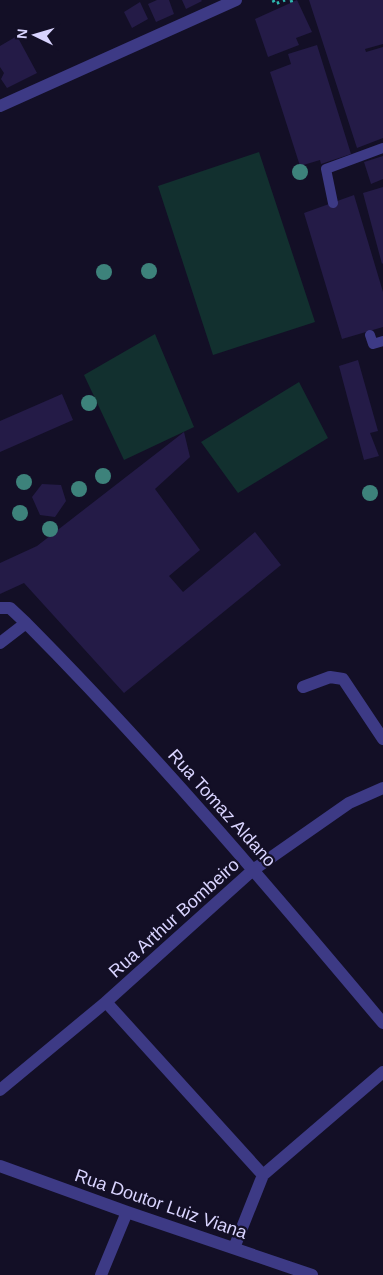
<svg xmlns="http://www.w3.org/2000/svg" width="383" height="1275" viewBox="0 0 383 1275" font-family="Helvetica,sans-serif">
<rect width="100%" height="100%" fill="#130f26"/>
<path fill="#12302f" d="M259,152L315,322L213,355L158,186Z
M155,334L194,427L124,460L84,375Z
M299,382L328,438L238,493L201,442Z"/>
<path fill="#241b47" d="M157,0H169L174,14L156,22L148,4Z
M182,0H201L202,1L186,9Z
M297,0L312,32L296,38L299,45L268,57L255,19Z
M309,0H383V44L365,49L366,52L383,47V138L357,148Z
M140,2L148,19L132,28L124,12Z
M17,36L37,73L7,88L1,79L4,73L0,67V46Z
M317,45L351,154L321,164L320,160L300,166L270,72L291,64L288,54Z
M383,156V179L371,184L364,162Z
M383,187V263L382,264L363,193Z
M354,195L383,292V327L342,339L304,213Z
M358,360L378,431L370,433L379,456L364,460L339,366Z
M62,394L73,420L0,452V421Z
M184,432L190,457L155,489L200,550L169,576L183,592L255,532L281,565L124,693L24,583L0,594V563L37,546Z
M42,484L61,485L66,501L55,517L40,515L32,497Z"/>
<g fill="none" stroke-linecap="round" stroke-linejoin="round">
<path stroke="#2fb8b0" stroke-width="3" stroke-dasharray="2.5 4" stroke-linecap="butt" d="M273,0L275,4L285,0
M291,0L292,3"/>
<path stroke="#3d3a85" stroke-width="10" d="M333,203L326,169L383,148
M370,335L373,344L383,341"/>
<path stroke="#3d3a85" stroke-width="12" d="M0,106L236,0
M0,608H10L26,623L0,643
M26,623C152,750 268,886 383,1023
M303,687L330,677L343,679L383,739
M106,1002L263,1175
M0,1090L106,1002L253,870L349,803L383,788
M0,1166L127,1212L312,1275
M234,1248L263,1175L383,1072
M101,1275L127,1212"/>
</g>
<g fill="#3d827b">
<circle cx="300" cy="172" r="8"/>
<circle cx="149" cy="271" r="8"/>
<circle cx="104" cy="272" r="8"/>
<circle cx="89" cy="403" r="8"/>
<circle cx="103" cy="476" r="8"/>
<circle cx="24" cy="482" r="8"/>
<circle cx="79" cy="489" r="8"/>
<circle cx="370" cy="493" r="8"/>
<circle cx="20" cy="513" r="8"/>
<circle cx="50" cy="529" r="8"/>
</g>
<g text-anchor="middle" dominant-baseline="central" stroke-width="4.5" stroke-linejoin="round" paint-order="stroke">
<g font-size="18" fill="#d9d4ff" stroke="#130f26">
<text transform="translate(222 808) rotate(48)">Rua Tomaz Aldano</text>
<text transform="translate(174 918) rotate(-42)">Rua Arthur Bombeiro</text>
<text transform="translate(161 1204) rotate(19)">Rua Doutor Luiz Viana</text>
</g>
</g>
<g transform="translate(35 35) rotate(275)" stroke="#130f26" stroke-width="4" paint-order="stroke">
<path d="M0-4L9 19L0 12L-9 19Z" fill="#d9d4ff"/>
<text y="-8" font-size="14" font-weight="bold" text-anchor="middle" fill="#d9d4ff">N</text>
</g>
</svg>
